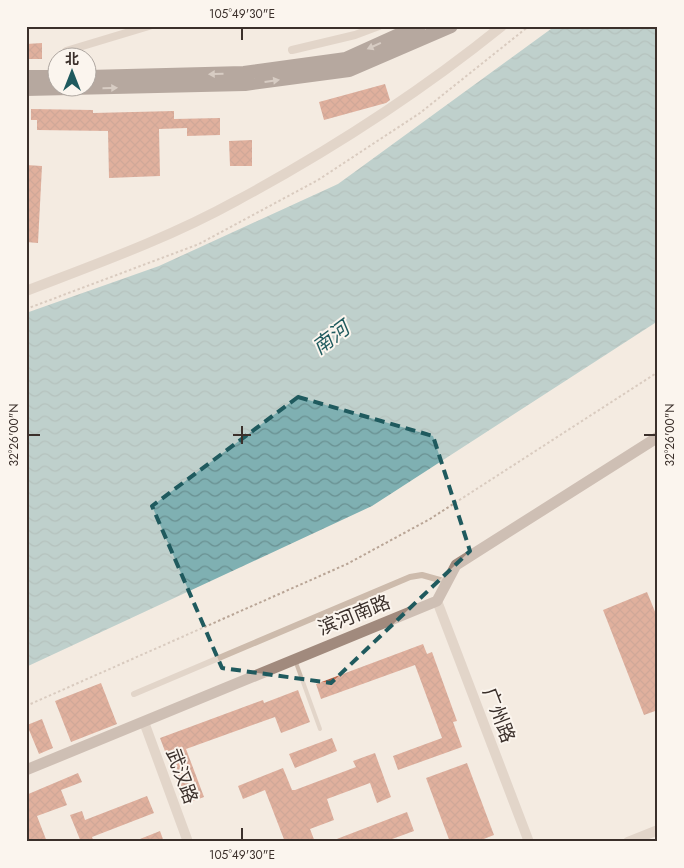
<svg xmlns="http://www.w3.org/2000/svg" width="684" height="868" viewBox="0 0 684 868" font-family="Jost,'Noto Sans SC',sans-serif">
<defs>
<pattern id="water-waves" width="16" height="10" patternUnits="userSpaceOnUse" patternTransform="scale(1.25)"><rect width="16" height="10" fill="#7fb0b2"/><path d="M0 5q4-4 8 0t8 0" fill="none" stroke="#699091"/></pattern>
<pattern id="building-cross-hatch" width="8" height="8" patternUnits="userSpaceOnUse" patternTransform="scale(1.25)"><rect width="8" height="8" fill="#c8694b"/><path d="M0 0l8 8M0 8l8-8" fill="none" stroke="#a4573f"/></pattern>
</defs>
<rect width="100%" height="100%" fill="#f4ebe1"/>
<path fill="url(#water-waves)" d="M555,26H658V321L372,506L26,667V313L159,266L338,184Z"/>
<path fill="url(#building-cross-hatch)" d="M42,43V59H26V44Z
M385,84L390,100L386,103L324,120L319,102Z
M31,109L93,110V113L174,111V119L220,118V135L187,136V128L159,129L160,176L109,178L108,131L37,130V120H31Z
M252,140V166H230L229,141Z
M26,165L42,166L38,243L26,242Z
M647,592L658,619V710L644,715L603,610Z
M423,644L427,654L432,652L457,721L453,722L462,747L398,770L393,756L442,738L415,665L321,699L316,684Z
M101,683L117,724L71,742L55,701Z
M298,690L310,722L281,733L275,717L186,749L204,797L185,804L160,738L263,700L264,703Z
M42,719L53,748L39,754L27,725Z
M332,738L337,751L295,768L289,754Z
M375,753L391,797L377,803L370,783L327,799L334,820L310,829L315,842H285L265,790L243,799L238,786L283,768L292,790H295L356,767L353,761Z
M467,763L494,835L476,842H450L426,778Z
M78,773L82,782L61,790L67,805L37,816L47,842H26V795Z
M147,796L154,813L92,837L94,842H81L70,815L82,811L85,820Z
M407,812L414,831L384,842H329Z
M160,831L164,842H135V841Z"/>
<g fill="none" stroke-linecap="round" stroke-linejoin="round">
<path stroke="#b9a596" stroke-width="2" stroke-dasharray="2.5 2.5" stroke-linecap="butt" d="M26,309L199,244L318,180L420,113L529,26
M26,706L347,564L430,519L658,372"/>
<path stroke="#cdbbac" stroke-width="4" d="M295,660L320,729"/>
<path stroke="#cdbbac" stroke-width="6" d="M134,694L410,577L422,575L447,582"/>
<path stroke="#cdbbac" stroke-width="8" d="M292,50L355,35L379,26
M65,58L66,51L149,26"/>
<path stroke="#cdbbac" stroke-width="10" d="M26,291C96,264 169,238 236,201C329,151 419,93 502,26
M437,601L529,842
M144,722L188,842
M628,842L658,830"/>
<path stroke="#a18a7d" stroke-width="11" d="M26,770L437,601L456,565L658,437"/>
<path stroke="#6c584f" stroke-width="14" d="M26,77H58
M88,77L244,73L346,59L419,26
M26,89L245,84L349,70L451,26"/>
</g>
<defs><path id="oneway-solid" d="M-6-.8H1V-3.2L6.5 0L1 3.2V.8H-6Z" transform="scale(1.25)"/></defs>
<g fill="#b4a69e">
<use href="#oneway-solid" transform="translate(374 46) rotate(156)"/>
<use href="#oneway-solid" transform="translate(216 74) rotate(179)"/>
<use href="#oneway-solid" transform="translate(272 81) rotate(-8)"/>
<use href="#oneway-solid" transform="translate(110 88) rotate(-1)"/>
</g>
<path d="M0 0H684V868H0ZM298,397L433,436L470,551L331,683L222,668L152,506Z" fill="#f4ebe1" fill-opacity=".55" fill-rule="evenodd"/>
<path fill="none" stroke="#1f5a5e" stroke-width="4" stroke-dasharray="10 6" stroke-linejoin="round" d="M298,397L433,436L470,551L331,683L222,668L152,506Z"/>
<path fill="none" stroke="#3b302b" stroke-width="2" d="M242,28V40M242,426V444M28,435H40M233,435H251M644,435H656M242,828V840"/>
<g text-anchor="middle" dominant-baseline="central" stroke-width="4" stroke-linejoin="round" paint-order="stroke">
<g font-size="19" fill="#3b302b" stroke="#fbf5ee">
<text transform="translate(354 615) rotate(-22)">滨河南路</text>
<text transform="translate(499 715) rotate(69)">广州路</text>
<text transform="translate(182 776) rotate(70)">武汉路</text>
</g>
<g font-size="20" font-style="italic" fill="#1f5a5e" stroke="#fbf5ee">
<text transform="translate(331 338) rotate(-37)">南河</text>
</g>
</g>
<rect width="684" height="868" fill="none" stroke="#fbf5ee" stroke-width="55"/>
<g transform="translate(72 72)"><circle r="24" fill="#fbf5ee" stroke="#aea6a0"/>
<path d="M0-4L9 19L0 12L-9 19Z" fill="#1f5a5e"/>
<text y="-8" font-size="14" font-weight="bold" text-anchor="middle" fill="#3b302b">北</text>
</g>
<rect x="28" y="28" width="628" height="812" fill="none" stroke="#3b302b" stroke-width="2"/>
<g font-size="12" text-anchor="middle" fill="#3b302b">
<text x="242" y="18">105°49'30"E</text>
<text transform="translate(14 435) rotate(-90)" y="4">32°26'00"N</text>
<text transform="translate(670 435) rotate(-90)" y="4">32°26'00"N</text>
<text x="242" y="859">105°49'30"E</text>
</g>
</svg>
